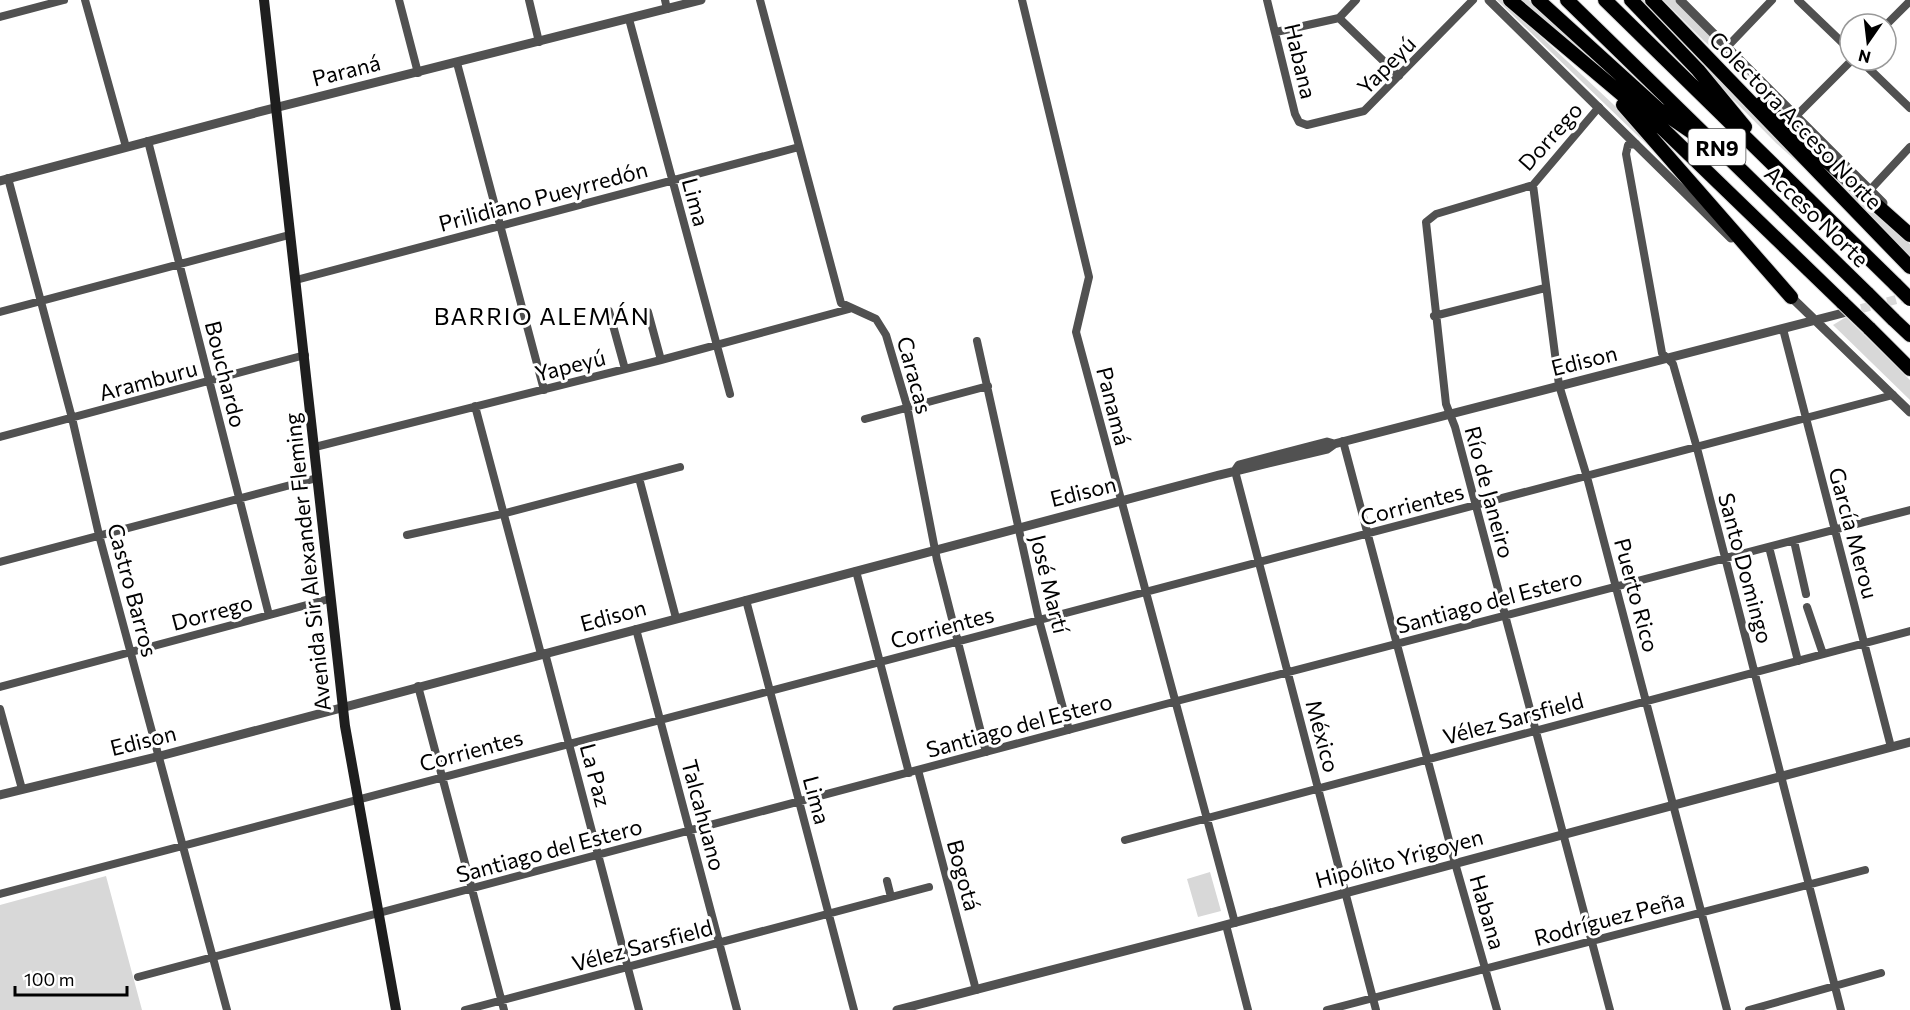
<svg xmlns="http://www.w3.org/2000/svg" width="1910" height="1010" viewBox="0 0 1910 1010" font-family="Commissioner,sans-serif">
<rect width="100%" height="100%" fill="#fff"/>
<path fill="#d8d8d8" d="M1497,0H1502L1614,105L1691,187Z
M1519,0H1529L1671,128Z
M1635,0H1644L1668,24L1816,179L1776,143Z
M1663,0H1675L1859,182L1704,41Z
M1813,161L1910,244V257Z
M1846,317L1910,380V400L1833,325Z
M1210,872L1221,911L1198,917L1187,879Z
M106,876L142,1010H0V905Z"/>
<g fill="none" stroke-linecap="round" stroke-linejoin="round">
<path stroke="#d9d9d9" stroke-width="9" stroke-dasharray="9 4.5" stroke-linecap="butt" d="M1848,312L1910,296"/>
<g stroke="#dbdbdb" stroke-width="16">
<path id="motorway" d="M1510,0L1664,130L1843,303
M1538,0L1658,109L1693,133
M1567,0L1868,294
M1605,0L1896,285
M1631,0L1698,70L1745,127
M1652,0L1910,267
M1762,103L1910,235
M1623,105L1791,297
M1893,319L1910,335
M1869,328L1910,369"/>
</g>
<path stroke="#515151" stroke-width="8" d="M85,0L126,147
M399,0L418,73
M529,0L539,42
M665,0L667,9
M760,0L841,303L876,319L886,335L907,406L937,560L986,752
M1022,0L1089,277L1076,332L1235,923
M1267,0L1295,114L1299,122L1307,125L1364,111L1473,0
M1798,0L1850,50
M0,17L64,0
M1339,18L1399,76
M629,19L730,394
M1886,25L1910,1
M1276,32L1339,18L1356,0
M1727,47L1772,0
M1860,60L1910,108
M457,63L544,390
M1599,107L1533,185L1436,214L1426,222L1446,404L1455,427L1610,1010
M1796,116L1852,60
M148,141L269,615
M1636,144L1628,145L1626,154L1662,353L1673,364L1697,448L1841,1010
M8,178L72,418L99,535L227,1010
M1533,185L1559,385L1587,477L1727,1010
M1870,190L1910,147
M296,280L799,147
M609,311L625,369
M0,312L289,235
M648,312L661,360
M1434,316L1545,288
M1783,329L1891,747
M977,341L1039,620L1069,730
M475,406L541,654
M865,419L988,386
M0,437L305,355
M1343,441L1455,863L1497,1010
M315,447L661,360L849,309
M1235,471L1376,1010
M639,478L676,618
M407,535L502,514L680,467
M1794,541L1806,594
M1769,547L1798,661
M0,562L317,478
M856,571L909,773
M746,600L854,1010
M1807,607L1823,654
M636,629L737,1010
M545,653L639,1010
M418,686L504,1010
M0,687L329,599
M0,709L22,789
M918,770L976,990
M1125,840L1910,631
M887,881L891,897
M0,894L1893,395
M1226,925L1248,1010
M138,977L1177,701L1910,510
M465,1010L929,887
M1327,1010L1865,870
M1749,1010L1881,973"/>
<path stroke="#515151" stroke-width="9" d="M1489,0L1731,238
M1680,0L1883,203
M0,181L255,113L701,0
M1788,294L1910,412
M1235,471L1239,465L1327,442L1334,444
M0,795L160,756L1219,475L1327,449L1334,444L1843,313
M897,1010L1214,928L1910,742"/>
<path stroke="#1e1e1e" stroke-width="10" d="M264,0L345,726L396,1010"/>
<use href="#motorway" stroke="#000" stroke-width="14"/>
<g stroke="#dbdbdb" stroke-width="16" stroke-linecap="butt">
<path id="motorway-bridge" d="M1896,285L1910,299
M1868,294L1893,319
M1843,303L1869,328"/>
</g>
<use href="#motorway-bridge" stroke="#000" stroke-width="14"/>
</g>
<g text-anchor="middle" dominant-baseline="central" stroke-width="6" stroke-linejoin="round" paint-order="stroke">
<rect fill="#fff" stroke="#4c4c4c" stroke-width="1.5" x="1688.5" y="129" width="57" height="36" rx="4.5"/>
<g font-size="21" font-weight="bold" fill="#000">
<text x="1717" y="147">RN9</text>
</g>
<g font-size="22" fill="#000" stroke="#fff">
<text transform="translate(1301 61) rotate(77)">Habana</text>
<text transform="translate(1386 65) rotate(-45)">Yapeyú</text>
<text transform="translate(346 70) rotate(-14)">Paraná</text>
<text transform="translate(1796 120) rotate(46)">Colectora Acceso Norte</text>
<text transform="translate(1550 136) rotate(-48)">Dorrego</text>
<text transform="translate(543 196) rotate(-15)">Prilidiano Pueyrredón</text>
<text transform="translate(696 202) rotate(75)">Lima</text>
<text transform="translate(1817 216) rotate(44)">Acceso Norte</text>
<text transform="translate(1584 360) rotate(-14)">Edison</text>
<text transform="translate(570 365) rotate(-14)">Yapeyú</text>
<text transform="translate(226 374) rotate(76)">Bouchardo</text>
<text transform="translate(915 375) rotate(75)">Caracas</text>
<text transform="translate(148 380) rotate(-15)">Aramburu</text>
<text transform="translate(1114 406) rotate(76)">Panamá</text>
<text transform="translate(1083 491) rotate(-14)">Edison</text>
<text transform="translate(1490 492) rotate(75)">Río de Janeiro</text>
<text transform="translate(1412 504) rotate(-15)">Corrientes</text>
<text transform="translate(1854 533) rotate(75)">García Merou</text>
<text transform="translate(307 562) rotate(-96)">Avenida Sir Alexander Fleming</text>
<text transform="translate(1746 568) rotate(75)">Santo Domingo</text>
<text transform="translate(1050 584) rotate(76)">José Martí</text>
<text transform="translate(133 590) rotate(75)">Castro Barros</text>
<text transform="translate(1637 595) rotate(75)">Puerto Rico</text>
<text transform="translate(1489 601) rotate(-15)">Santiago del Estero</text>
<text transform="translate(212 612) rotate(-15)">Dorrego</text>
<text transform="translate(613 615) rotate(-15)">Edison</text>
<text transform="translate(942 627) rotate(-15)">Corrientes</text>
<text transform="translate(1513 718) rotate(-15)">Vélez Sarsfield</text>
<text transform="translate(1019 725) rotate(-15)">Santiago del Estero</text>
<text transform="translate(1323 736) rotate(75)">México</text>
<text transform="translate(143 740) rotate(-14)">Edison</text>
<text transform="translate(471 750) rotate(-15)">Corrientes</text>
<text transform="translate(596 775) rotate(75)">La Paz</text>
<text transform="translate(817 800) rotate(75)">Lima</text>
<text transform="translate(704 815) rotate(75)">Talcahuano</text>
<text transform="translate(549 850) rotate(-15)">Santiago del Estero</text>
<text transform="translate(1399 858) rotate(-15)">Hipólito Yrigoyen</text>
<text transform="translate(964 875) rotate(75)">Bogotá</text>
<text transform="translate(1488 912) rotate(74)">Habana</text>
<text transform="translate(1609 918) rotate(-15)">Rodríguez Peña</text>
<text transform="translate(642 945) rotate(-15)">Vélez Sarsfield</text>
</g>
<g font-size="24" letter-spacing="1.5" fill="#000" stroke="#fff">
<text x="542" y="315">BARRIO ALEMÁN</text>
</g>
</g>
<g transform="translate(1868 42) rotate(194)"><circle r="28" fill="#ffffff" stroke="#999999" stroke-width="1.5"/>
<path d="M0-4.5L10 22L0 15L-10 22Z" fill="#000000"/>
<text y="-9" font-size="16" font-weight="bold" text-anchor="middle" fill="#000000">N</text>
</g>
<path d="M15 986v9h112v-9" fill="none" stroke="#000000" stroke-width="3"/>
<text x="24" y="986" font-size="18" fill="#000000" stroke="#ffffff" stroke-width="4.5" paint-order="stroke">100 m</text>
</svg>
